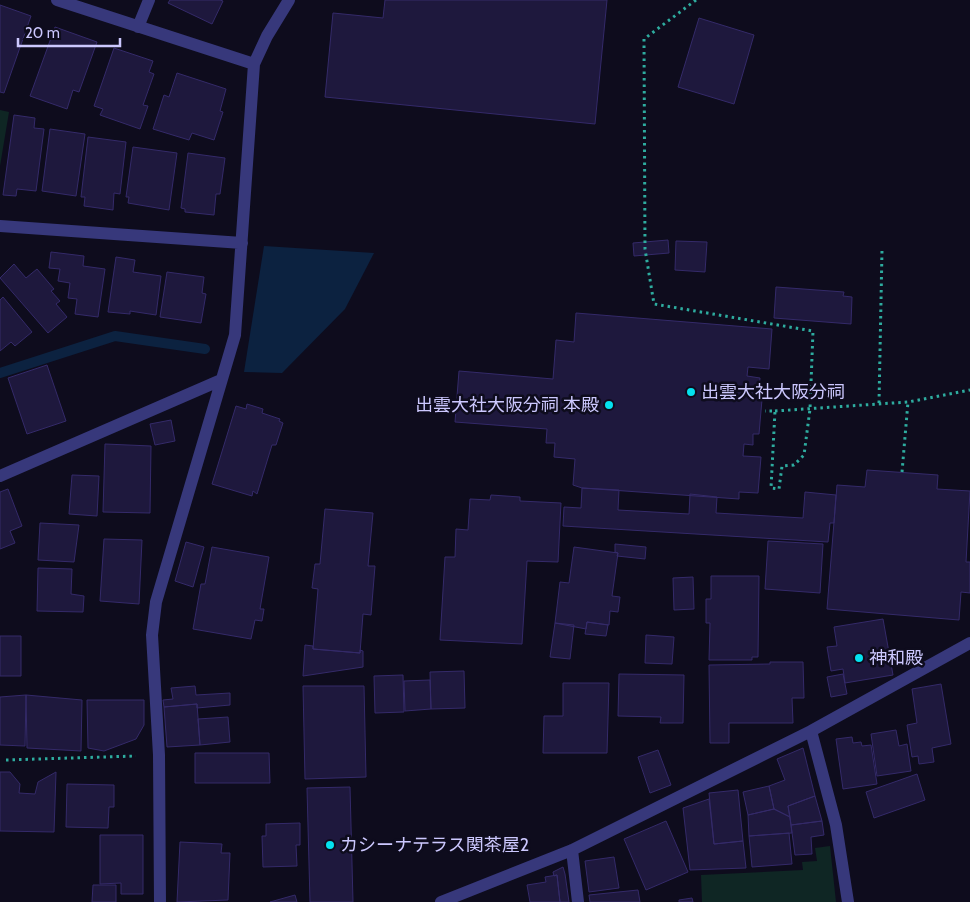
<svg xmlns="http://www.w3.org/2000/svg" width="970" height="902" viewBox="0 0 970 902" font-family="Cabin,'Noto Sans JP',sans-serif">
<rect width="100%" height="100%" fill="#0e0c1d"/>
<path fill="#0f2624" d="M0,110L9,112L0,166Z
M830,846L836,902H702L701,875L803,870L802,862L817,861L815,848Z"/>
<path fill="#0c2240" d="M264,246L374,253L345,309L282,373L244,372Z"/>
<g fill="none" stroke-linecap="round" stroke-linejoin="round">
<path stroke="#0c2240" stroke-width="10" d="M0,373L115,336L205,349"/>
</g>
<path fill="#1e183d" stroke="#342a69" d="M170,0H220L223,1L212,24L168,3Z
M385,0H607L595,124L325,97L333,13L383,18Z
M0,5L31,16L4,93L0,92Z
M699,18L754,35L734,104L678,87Z
M55,27L97,42L79,92L73,90L67,109L30,96Z
M114,48L153,61L149,72L154,74L143,105L148,106L140,129L100,115L103,109L94,106Z
M177,73L226,89L220,111L223,112L214,140L192,133L189,140L153,129L164,95L169,97Z
M14,115L35,118L34,128L44,129L36,191L17,189L16,196L3,195Z
M50,129L85,134L76,196L42,191Z
M88,137L126,142L120,194L114,193L113,210L84,206L85,197H81Z
M133,147L177,153L169,210L128,203L129,197H126Z
M188,153L225,158L220,194H216L214,215L185,212V209L181,208Z
M668,240L669,253L634,256L633,243Z
M676,241L707,242L705,272L675,270Z
M51,252L84,256L83,266L105,269L98,317L75,314L77,299L68,298L70,283L58,281L60,269L49,268Z
M116,257L135,260L133,272L161,276L156,315L130,311V314L108,312Z
M14,264L26,278L37,269L54,289L51,291L60,301L56,304L67,317L48,333L0,278Z
M167,272L204,277L202,293L206,294L201,323L160,317Z
M776,287L844,292L843,296L852,297L851,324L774,318Z
M3,297L32,332L15,346L11,342L0,351V300Z
M576,313L772,329L769,369L748,367L747,376L760,378L759,388H763L759,434H753V445L744,444L743,456L761,457L758,493L739,492V499L582,488L573,485L575,459L554,457L555,443H546L547,429L455,422L459,371L553,379L556,340L574,342Z
M47,365L66,421L27,434L8,378Z
M247,404L263,409L262,413L280,419L279,421L283,423L276,445H272L257,494L253,491L252,496L212,484L236,406L246,409Z
M171,420L175,441L155,445L150,424Z
M105,444L151,446L150,513L103,512Z
M867,470L938,475L937,489L970,491L966,562H970V593L961,592L959,620L827,609L837,485L865,487Z
M72,475L99,476L97,516L69,514Z
M582,488L619,490L618,510L689,514L690,494L717,497L716,513L803,518L805,492L836,495L834,523H830L828,542L563,526L564,507L581,508Z
M8,489L22,526L10,531L15,543L0,549V492Z
M491,495L520,497V501L561,503L558,562L527,561L522,644L440,640L445,557H455L456,529L468,530L470,499L490,500Z
M325,509L373,513L368,566H375L371,615L363,614L360,653L313,649L318,589L312,588L315,564H320Z
M40,523L79,525L74,562L38,560Z
M104,539L142,540L139,604L100,601Z
M768,541L823,544L820,593L765,589Z
M186,542L204,547L193,587L175,581Z
M615,544L646,547L645,559L617,556L618,553L615,552Z
M212,547L269,557L260,609H264L262,621L255,620L251,639L193,629L201,584H205Z
M574,547L618,553L612,596L620,597L618,612L610,611L609,625L587,622L586,629L555,623L560,582L569,583Z
M38,568L72,569L71,594L84,596L83,612L37,611Z
M711,576H759L758,657H752V660H709L710,623H706V599H711Z
M693,577L694,609L674,610L673,578Z
M883,619L893,675L845,683L843,669L831,671L827,647L837,646L834,627Z
M587,622L608,625L606,636L585,634Z
M555,623L574,625L570,659L550,657Z
M646,635L674,637L672,664L645,663Z
M0,636H21V676H0Z
M305,645L313,646V649L360,653V650L363,651V667L303,676Z
M770,662H803L804,698H792L793,723H729V743H710L709,665L770,664Z
M464,671L465,708L431,709L430,672Z
M619,674L684,675L683,723H660L661,717L618,716Z
M843,674L847,694L831,697L827,677Z
M403,675L404,712L375,713L374,676Z
M430,680L431,709L405,711L404,681Z
M563,683H609L607,753H543L544,716H563Z
M941,684L951,744L932,748L934,762L919,764L918,756L912,757L907,725L917,723L912,689Z
M195,686L196,695L230,693V705L197,708V704L164,707L163,700L173,699L171,688Z
M303,686H364L366,777L305,779Z
M26,695L82,700L81,751L27,748Z
M26,695L25,746L0,745V697Z
M87,700H144V725L136,739L104,751L88,748Z
M197,704L200,745L167,747L164,707Z
M228,717L230,742L200,745L198,719Z
M896,730L899,746L907,744L911,771L877,776L871,734Z
M852,737L853,743L861,742L862,746L871,745L877,784L843,789L836,739Z
M803,748L815,796L788,806L790,817L774,809L769,786L785,780L777,759Z
M658,750L671,785L650,793L638,757Z
M195,753H269L270,783H195Z
M0,772H10L20,784L19,793L35,794L38,782L56,772L54,832L0,831Z
M917,774L925,800L874,818L866,792Z
M67,784L114,785V807H109L108,828L66,827Z
M769,786L774,809L748,815L743,792Z
M350,787L353,902H310L307,788Z
M738,790L743,841L714,844L709,793Z
M815,796L822,821L791,825L788,806Z
M709,799L714,844L743,841L746,868L690,870L683,808Z
M774,809L790,817L792,833L749,836L748,815Z
M666,821L688,872L646,890L624,839Z
M822,821L824,835L811,837L812,854L795,855L791,825Z
M300,823V845H296L297,866L263,867L262,836H266V824Z
M789,833L792,864L752,867L749,836Z
M100,835H143V894H121V883L100,884Z
M180,842L222,844L221,853H230L228,900L177,902Z
M614,857L619,888L589,892L585,861Z
M563,867L565,874L569,902H560L557,875L554,876L553,872Z
M557,875L560,902H530L527,885L546,882L545,877Z
M93,885H116V902H92Z
M638,890L640,902H590L589,895Z
M295,895L297,902H270Z
M692,898L693,902H679V900Z"/>
<g fill="none" stroke-linecap="round" stroke-linejoin="round">
<path stroke="#2eac9f" stroke-width="3" stroke-dasharray="2.5 4" stroke-linecap="butt" d="M696,0L644,39L645,249L654,304L813,331L810,409L804,455L794,465L782,466L779,489L771,488L775,411H765
M879,403L882,250
M775,411L908,402L970,390
M902,472L908,402
M6,760L136,756"/>
<path stroke="#37387b" stroke-width="12" d="M57,0L254,64
M138,27L149,0
M0,226L242,243
M0,476L221,380
M811,731L836,825L848,902
M572,850L578,902
M160,902L159,755L152,635L156,602L235,335L254,64L267,36L289,0
M441,902L572,850L811,731L970,643"/>
</g>
<g fill="#04e1ef" stroke="#0e0c1d" stroke-width="2">
<circle cx="691" cy="392" r="5"/>
<circle cx="609" cy="405" r="5"/>
<circle cx="859" cy="658" r="5"/>
<circle cx="330" cy="845" r="5"/>
</g>
<g text-anchor="middle" dominant-baseline="central" stroke-width="5" stroke-linejoin="round" paint-order="stroke">
<g font-size="18" fill="#ccc8fe" stroke="#0e0c1d" text-anchor="start">
<text x="701" y="392">出雲大社大阪分祠</text>
<text x="599" y="405" text-anchor="end">出雲大社大阪分祠 本殿</text>
<text x="869" y="658">神和殿</text>
<text x="340" y="845">カシーナテラス関茶屋2</text>
</g>
</g>
<path d="M18 38v8h102v-8" fill="none" stroke="#ccc8fe" stroke-width="2.5"/>
<text x="25" y="38" font-size="15" fill="#ccc8fe" stroke="#0e0c1d" stroke-width="4" paint-order="stroke">20 m</text>
</svg>
